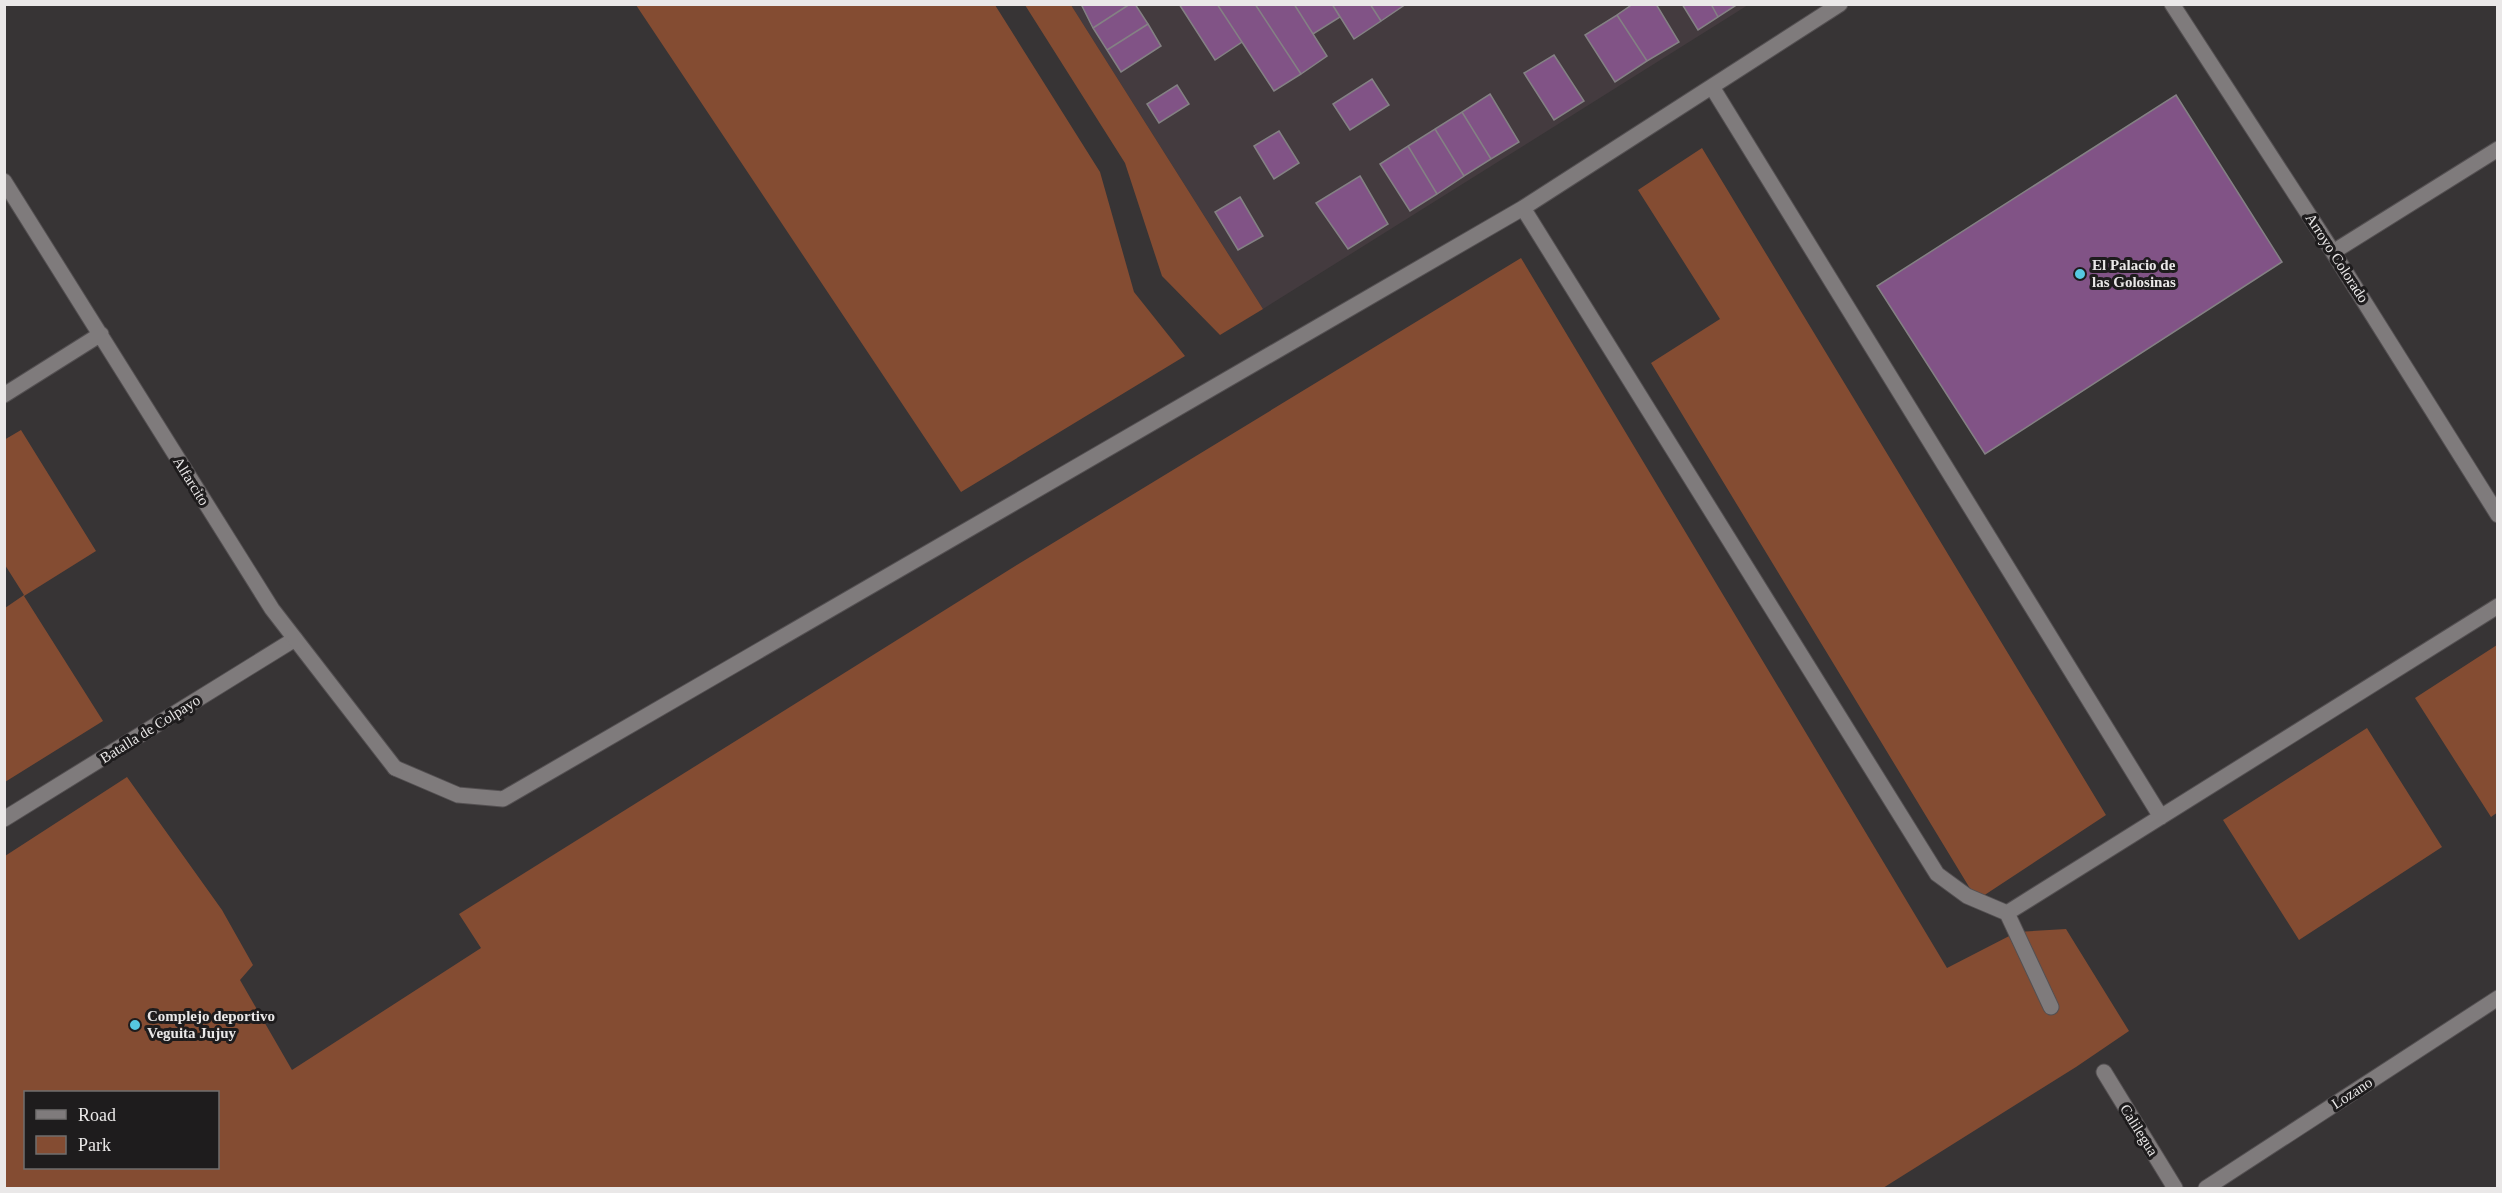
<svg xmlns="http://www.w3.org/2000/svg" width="2502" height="1193" viewBox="0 0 2502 1193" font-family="Georgia,serif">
<rect width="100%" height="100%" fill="#373435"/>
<path fill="#443b3f" d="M1071,5H1748L1263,309Z"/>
<path fill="#844c32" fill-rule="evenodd" d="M636,5H995L1100,172L1134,292L1185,356L961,492Z
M1025,5H1071L1263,309L1220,335L1162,276L1125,163Z
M1702,148L2106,815L1977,900L1651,363L1720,319L1638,190Z
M1521,258L1947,968L2017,932L2066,929L2129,1031L2076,1067L1883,1188H5V856L127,777L222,910L253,965L240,980L292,1070L481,948L459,914L1012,568ZM26,1092H218V1168H26Z
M21,430L96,551L24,596L103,721L5,782V608L24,595L5,565L4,440Z
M2497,645L2498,812L2491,817L2415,698Z
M2367,728L2442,847L2299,940L2223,820Z"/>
<path fill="#815386" stroke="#848184" stroke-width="1.5" d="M1081,4H1130L1093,28Z
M1130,4H1135L1148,24L1107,50L1093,28Z
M1179,4H1217L1242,42L1215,60Z
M1217,4H1255L1301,74L1274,91Z
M1255,4H1294L1327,56L1301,74Z
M1294,4H1332L1340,17L1313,34Z
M1332,4H1370L1381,21L1354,39Z
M1370,4H1406L1381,21Z
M1633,4H1656L1679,42L1647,61L1617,15Z
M1682,4H1711L1718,17L1698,30Z
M1711,4H1738L1718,17Z
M1617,15L1647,61L1615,82L1585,35Z
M1148,24L1161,46L1121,72L1107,50Z
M1554,55L1584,101L1554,120L1524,73Z
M1372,79L1389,105L1350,130L1333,104Z
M1177,85L1189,104L1159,123L1147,104Z
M1490,94L1519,142L1491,159L1462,112Z
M2176,95L2282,262L1985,454L1877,286Z
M1462,112L1491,159L1464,176L1435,129Z
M1435,129L1464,176L1437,194L1408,146Z
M1279,131L1299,163L1274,179L1254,146Z
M1408,146L1437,194L1410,211L1380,164Z
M1360,176L1388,224L1348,249L1316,203Z
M1240,197L1263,236L1238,250L1215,212Z"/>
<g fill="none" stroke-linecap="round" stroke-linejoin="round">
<g stroke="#545052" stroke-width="17">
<path id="lane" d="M1712,87L2161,817
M1523,208L1937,874L1967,896L2007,913L2051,1007
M395,768L458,795L503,799L1523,208L1840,4
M4,819L295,639
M2007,913L2498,606"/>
</g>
<g stroke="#545052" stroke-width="17">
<path id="street" d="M2172,4L2333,252L2498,515
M4,181L272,609L395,768
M2333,252L2498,149
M4,395L101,334
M2104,1072L2175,1188
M2206,1188L2498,998"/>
</g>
<use href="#lane" stroke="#7f7b7c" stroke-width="15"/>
<use href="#street" stroke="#7f7b7c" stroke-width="15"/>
</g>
<g fill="#56c9e1" stroke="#1e1c1d" stroke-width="2">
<circle cx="2080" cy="274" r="6"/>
<circle cx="135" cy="1025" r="6"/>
</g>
<g text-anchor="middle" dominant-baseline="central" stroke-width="6" stroke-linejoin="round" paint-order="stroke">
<g font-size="15" fill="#eae8e8" stroke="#1e1c1d">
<text transform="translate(2337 258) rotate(57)">Arroyo Colorado</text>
<text transform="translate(191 481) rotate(58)">Alfarcito</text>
<text transform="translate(150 729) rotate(-32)">Batalla de Colpayo</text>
<text transform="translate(2352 1093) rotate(-33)">Lozano</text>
<text transform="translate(2139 1130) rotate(58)">Calilegua</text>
</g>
<g font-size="15" font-weight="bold" fill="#eae8e8" stroke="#1e1c1d" text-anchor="start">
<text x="2092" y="265">El Palacio de<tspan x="2092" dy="17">las Golosinas</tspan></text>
<text x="147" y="1016">Complejo deportivo<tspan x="147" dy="17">Veguita Jujuy</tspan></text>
</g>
</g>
<rect width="2502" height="1193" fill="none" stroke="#eae8e8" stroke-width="12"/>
<rect x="24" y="1091" width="195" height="78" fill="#1e1c1d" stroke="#706e6e" stroke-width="1.5"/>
<rect x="36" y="1110" width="30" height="9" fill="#7f7b7c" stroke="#706e6e" stroke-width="1.5"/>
<text x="78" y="1121" font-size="18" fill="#eae8e8">Road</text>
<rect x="36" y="1136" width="30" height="18" fill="#844c32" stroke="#706e6e" stroke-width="1.5"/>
<text x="78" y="1151" font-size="18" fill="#eae8e8">Park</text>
</svg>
